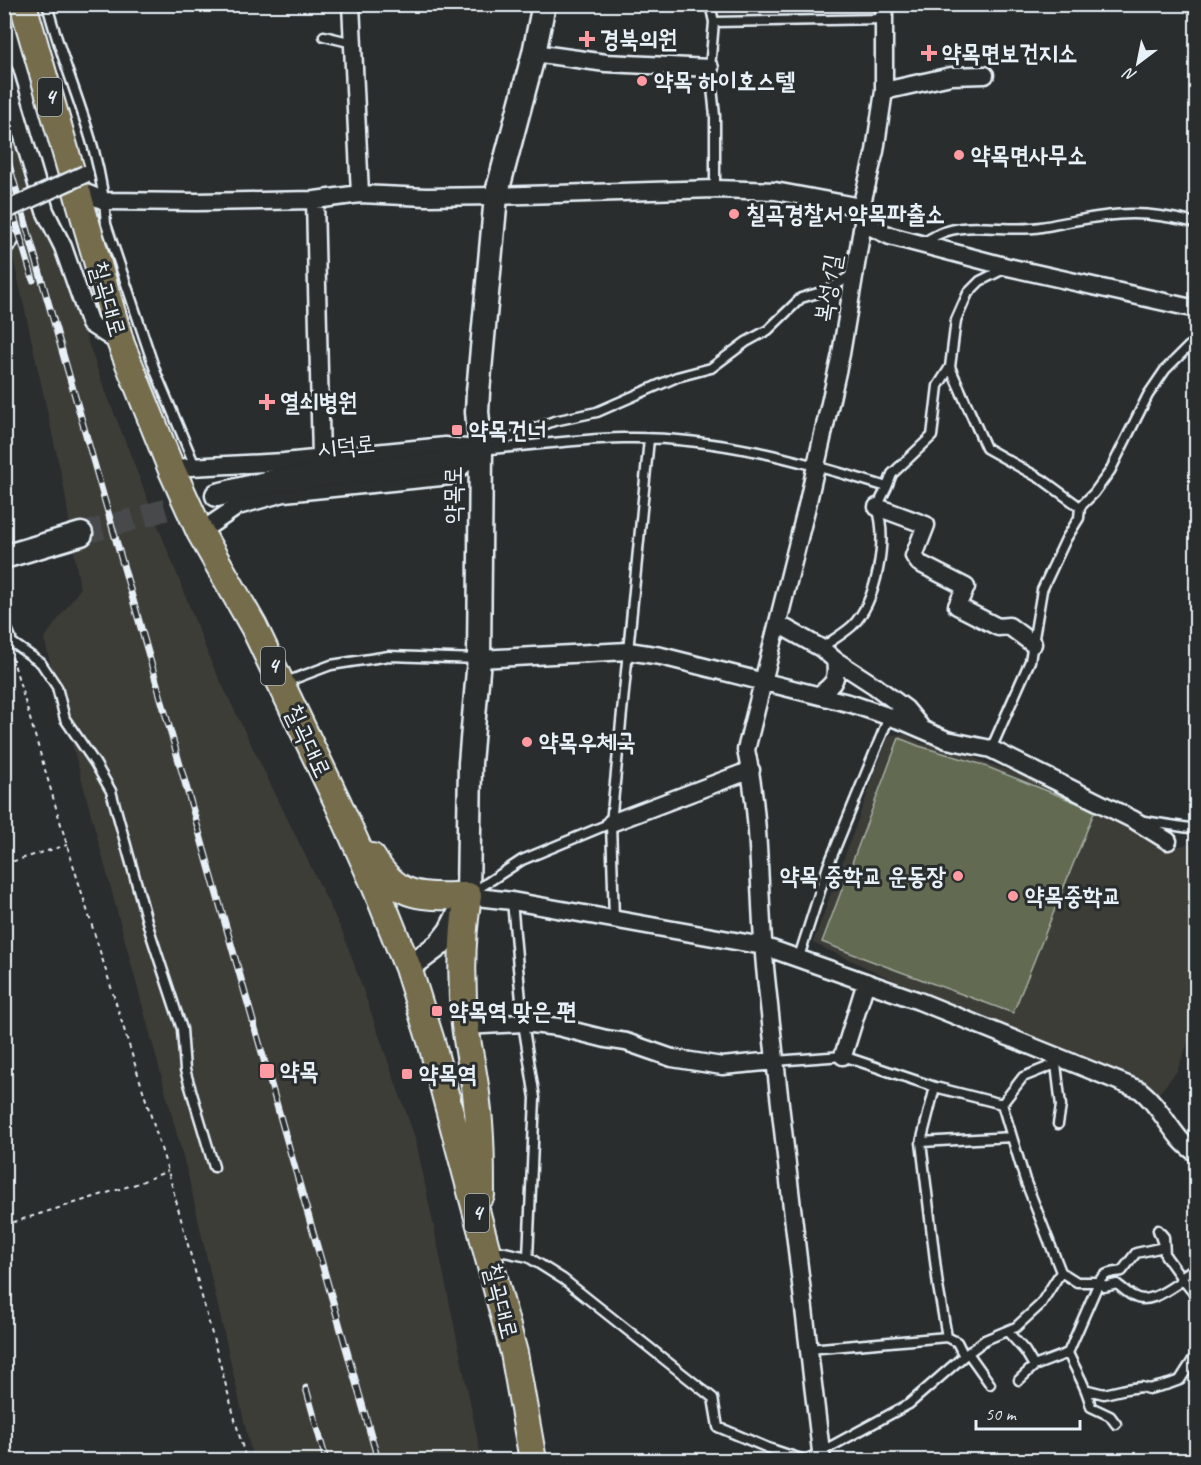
<svg xmlns="http://www.w3.org/2000/svg" width="1201" height="1465" viewBox="0 0 1201 1465" font-family="Caveat,'Poor Story',sans-serif">
<rect width="100%" height="100%" fill="#2a2d2e"/>
<filter id="ink" filterUnits="userSpaceOnUse"><feTurbulence type="fractalNoise" baseFrequency=".0167" numOctaves="2"/><feDisplacementMap in="SourceGraphic" scale="12" xChannelSelector="R" yChannelSelector="G"/><feConvolveMatrix kernelMatrix="1 2 1 2 8 2 1 2 1" color-interpolation-filters="sRGB"/></filter>
<g filter="url(#ink)">
<path fill="#3d3d39" d="M4,99L18,144L102,382L211,662L343,933L416,1141L482,1460H253L188,1175L44,639L80,589L64,487L5,220Z
M905,734L920,743L950,749L1068,793L1170,848L1189,844L1196,847V1022L1177,1071L1159,1093L966,1013L813,943L889,735Z"/>
<path fill="#626b51" stroke="#a5aea4" stroke-width="1.5" d="M899,738L919,746L980,764L1095,810L1013,1013C949,989 885,967 822,942Z"/>
<g fill="none" stroke-linecap="round" stroke-linejoin="round">
<path stroke="#464a4c" stroke-width="22" stroke-dasharray="22 11" stroke-linecap="butt" d="M81,534L217,495"/>
<g stroke="#e8f1f8" stroke-width="13">
<path id="lane" d="M47,4C66,80 102,143 106,224L156,373L195,466
M710,4L714,22L710,68L715,116V189
M714,22L884,19
M324,36L353,43
M923,243C928,240 934,236 939,234C970,220 1009,233 1041,227C1070,222 1102,214 1132,214C1153,214 1176,218 1196,223
M950,367L986,448L1043,480L1080,507
M489,446L554,421L597,412L677,377L711,368L746,342L768,330L801,298L828,290L855,273
M481,450C528,446 576,439 623,438C714,436 800,460 887,487L892,474L932,436L938,386L950,367L956,320L968,293L980,281L1006,268
M7,639L41,663L57,687L65,719L95,763L111,791L150,932L182,1029L185,1070L214,1167
M821,648C831,641 843,634 852,626C877,601 888,540 877,507L887,487
M283,683L331,665L389,656L479,659
M991,749L1030,661L1042,590L1066,539L1079,518L1080,507L1094,493L1110,471L1148,395L1165,370L1196,339
M1144,821L1196,829
M470,894L522,860L611,823
M512,901L523,1023L535,1098L528,1257
M614,919L611,823L649,439
M798,960L828,866L889,717
M775,1061L843,1056L935,1087L1002,1104L1025,1180L1061,1272
M1056,1064L1061,1106L1058,1124
M1002,1104L1023,1077L1063,1061
M921,1142L1012,1137
M490,1249L528,1257L563,1279L713,1398L718,1427L768,1448L804,1460
M1181,1277L1196,1267
M1183,1280L1165,1255L1164,1237L1158,1230L1164,1247L1136,1253L1122,1271C1111,1273 1104,1272 1099,1282L1104,1287L1117,1284C1122,1288 1127,1293 1133,1296C1149,1306 1170,1288 1183,1280L1196,1296
M1008,1332L1025,1351L1034,1366L1068,1353
M947,1337L957,1342L964,1356
M809,1349L947,1337L938,1286L921,1142L935,1087
M968,1353L990,1384
M1019,1380L1034,1366
M1088,1390L1104,1394L1126,1389L1141,1387L1149,1389L1169,1384L1180,1380L1196,1355
M806,1460L909,1404L964,1356L985,1340L1016,1327L1040,1305L1061,1272L1077,1282H1099L1068,1353C1076,1371 1087,1387 1091,1407L1110,1416L1116,1424"/>
</g>
<g stroke="#e8f1f8" stroke-width="21">
<path id="street" d="M351,4L360,194
M1195,4L1196,5
M534,53L606,63L710,68
M4,72L45,211L63,247L90,324L121,344
M884,91L951,76L985,75
M76,189L105,201L196,202L315,200L360,194L426,197L496,196L715,189L775,191L861,207
M315,200L321,458
M863,223L890,236L1008,267L1196,309
M4,246L10,240
M171,468L284,462L445,446L477,449
M877,507L926,525L914,556L919,563L966,587L957,606L998,627L1009,626L1033,644
M200,532L238,506L284,493L451,476L472,457
M778,624L821,648L835,660L875,686L906,709L920,726
M4,632L7,639
M479,659L628,651L661,656L852,704L905,722L947,740L991,749L1134,820L1168,841
M819,695C834,684 838,680 835,660
M611,823L751,770
M468,896L512,901L763,946L919,1001L1140,1090C1163,1108 1172,1138 1196,1153
M465,1026L523,1023L558,1027L606,1039L626,1042L672,1058L722,1066L775,1061
M843,1056L866,982
M822,1460C803,1299 783,1138 766,977C758,902 762,824 746,750L807,506L841,354L863,223L861,207L875,151L884,91V4"/>
</g>
<g stroke="#e8f1f8" stroke-width="27">
<path id="secondary" d="M217,495L278,480L445,463L481,450
M4,557L81,534
M408,968L439,945L450,931L468,896L470,763L479,659L481,450L477,412L478,392L496,196L534,53L544,4"/>
</g>
<g stroke="#e8f1f8" stroke-width="30">
<path id="primary" d="M23,4L121,344L171,468L200,532L254,627L338,803L376,888L408,968L431,1041L514,1353L533,1460
M372,857C399,901 422,896 468,896C461,938 461,983 465,1025C468,1051 475,1077 477,1103C481,1134 481,1164 481,1195"/>
</g>
<path stroke="#e8f1f8" stroke-width="2" stroke-dasharray="4.5 4.5" stroke-linecap="butt" d="M12,657L67,845L168,1171L246,1460
M4,864L67,845
M4,1225L136,1184L168,1171"/>
<use href="#lane" stroke="#2a2d2e" stroke-width="8"/>
<use href="#street" stroke="#2a2d2e" stroke-width="16"/>
<use href="#secondary" stroke="#2a2d2e" stroke-width="22"/>
<use href="#primary" stroke="#746c4b" stroke-width="26"/>
<g stroke="#e8f1f8" stroke-width="7">
<path id="rail" d="M4,147L378,1460
M4,182L33,280
M306,1388L326,1460"/>
</g>
<use href="#rail" stroke="#2a2d2e" stroke-width="4.5" stroke-dasharray="14" stroke-linecap="butt"/>
<g stroke="#e8f1f8" stroke-width="21" stroke-linecap="butt">
<path id="street-bridge" d="M4,211L85,174"/>
</g>
<use href="#street-bridge" stroke="#2a2d2e" stroke-width="16"/>
</g>
</g>
<g fill="#ff9aa2" stroke="#2a2d2e" stroke-width="2">
<path d="M584 30h6v6h6v6h-6v6h-6v-6h-6v-6h6z"/>
<path d="M926 44h6v6h6v6h-6v6h-6v-6h-6v-6h6z"/>
<circle cx="642" cy="81" r="6"/>
<circle cx="959" cy="155" r="6"/>
<circle cx="734" cy="214" r="6"/>
<path d="M264 393h6v6h6v6h-6v6h-6v-6h-6v-6h6z"/>
<rect x="451" y="424" width="12" height="12" rx="3"/>
<circle cx="527" cy="742" r="6"/>
<circle cx="958" cy="876" r="6"/>
<circle cx="1013" cy="896" r="6"/>
<rect x="431" y="1005" width="12" height="12" rx="3"/>
<rect x="259" y="1063" width="16" height="16" rx="3"/>
<rect x="401" y="1068" width="12" height="12" rx="3"/>
</g>
<g text-anchor="middle" dominant-baseline="central" stroke-width="6" stroke-linejoin="round" paint-order="stroke">
<g fill="#2a2d2e" stroke="#afb6bb" stroke-width="1.5">
<rect x="38" y="78" width="24" height="38" rx="4.5"/>
<rect x="261" y="647" width="24" height="38" rx="4.5"/>
<rect x="465" y="1194" width="24" height="38" rx="4.5"/>
</g>
<g font-size="22" font-weight="bold" fill="#e8f1f8">
<text x="50" y="97">4</text>
<text x="273" y="666">4</text>
<text x="477" y="1213">4</text>
</g>
<g font-size="24" font-weight="bold" fill="#e8f1f8" stroke="#2a2d2e" text-anchor="start">
<text x="600" y="39">경북의원</text>
<text x="942" y="53">약목면보건지소</text>
<text x="654" y="81">약목 하이호스텔</text>
<text x="971" y="155">약목면사무소</text>
<text x="746" y="214">칠곡경찰서 약목파출소</text>
<text x="280" y="402">열쇠병원</text>
<text x="469" y="430">약목건너</text>
<text x="539" y="742">약목우체국</text>
<text x="946" y="876" text-anchor="end">약목 중학교 운동장</text>
<text x="1025" y="896">약목중학교</text>
<text x="449" y="1011">약목역 맞은 편</text>
<text x="280" y="1071">약목</text>
<text x="419" y="1074">약목역</text>
</g>
<g font-size="24" fill="#e8f1f8" stroke="#2a2d2e">
<text transform="translate(828 288) rotate(-81)">복성1길</text>
<text transform="translate(108 299) rotate(74)">칠곡대로</text>
<text transform="translate(346 446) rotate(-6)">시덕로</text>
<text transform="translate(453 495) rotate(-90)">약목로</text>
<text transform="translate(308 741) rotate(65)">칠곡대로</text>
<text transform="translate(501 1301) rotate(76)">칠곡대로</text>
</g>
</g>
<rect width="1201" height="1465" fill="none" stroke="#2a2d2e" stroke-width="24"/>
<rect x="12" y="12" width="1177" height="1441" fill="none" stroke="#e8f1f8" stroke-width="2" filter="url(#ink)"/>
<g transform="translate(1138 63) rotate(212)" stroke="#2a2d2e" stroke-width="4.5" paint-order="stroke">
<path d="M0-4.5L10 22L0 15L-10 22Z" fill="#e8f1f8"/>
<text y="-9" font-size="16" font-weight="bold" text-anchor="middle" fill="#e8f1f8">N</text>
</g>
<path d="M976 1420v9h104v-9" fill="none" stroke="#e8f1f8" stroke-width="3"/>
<text x="985" y="1420" font-size="18" fill="#e8f1f8" stroke="#2a2d2e" stroke-width="4.5" paint-order="stroke">50 m</text>
</svg>
